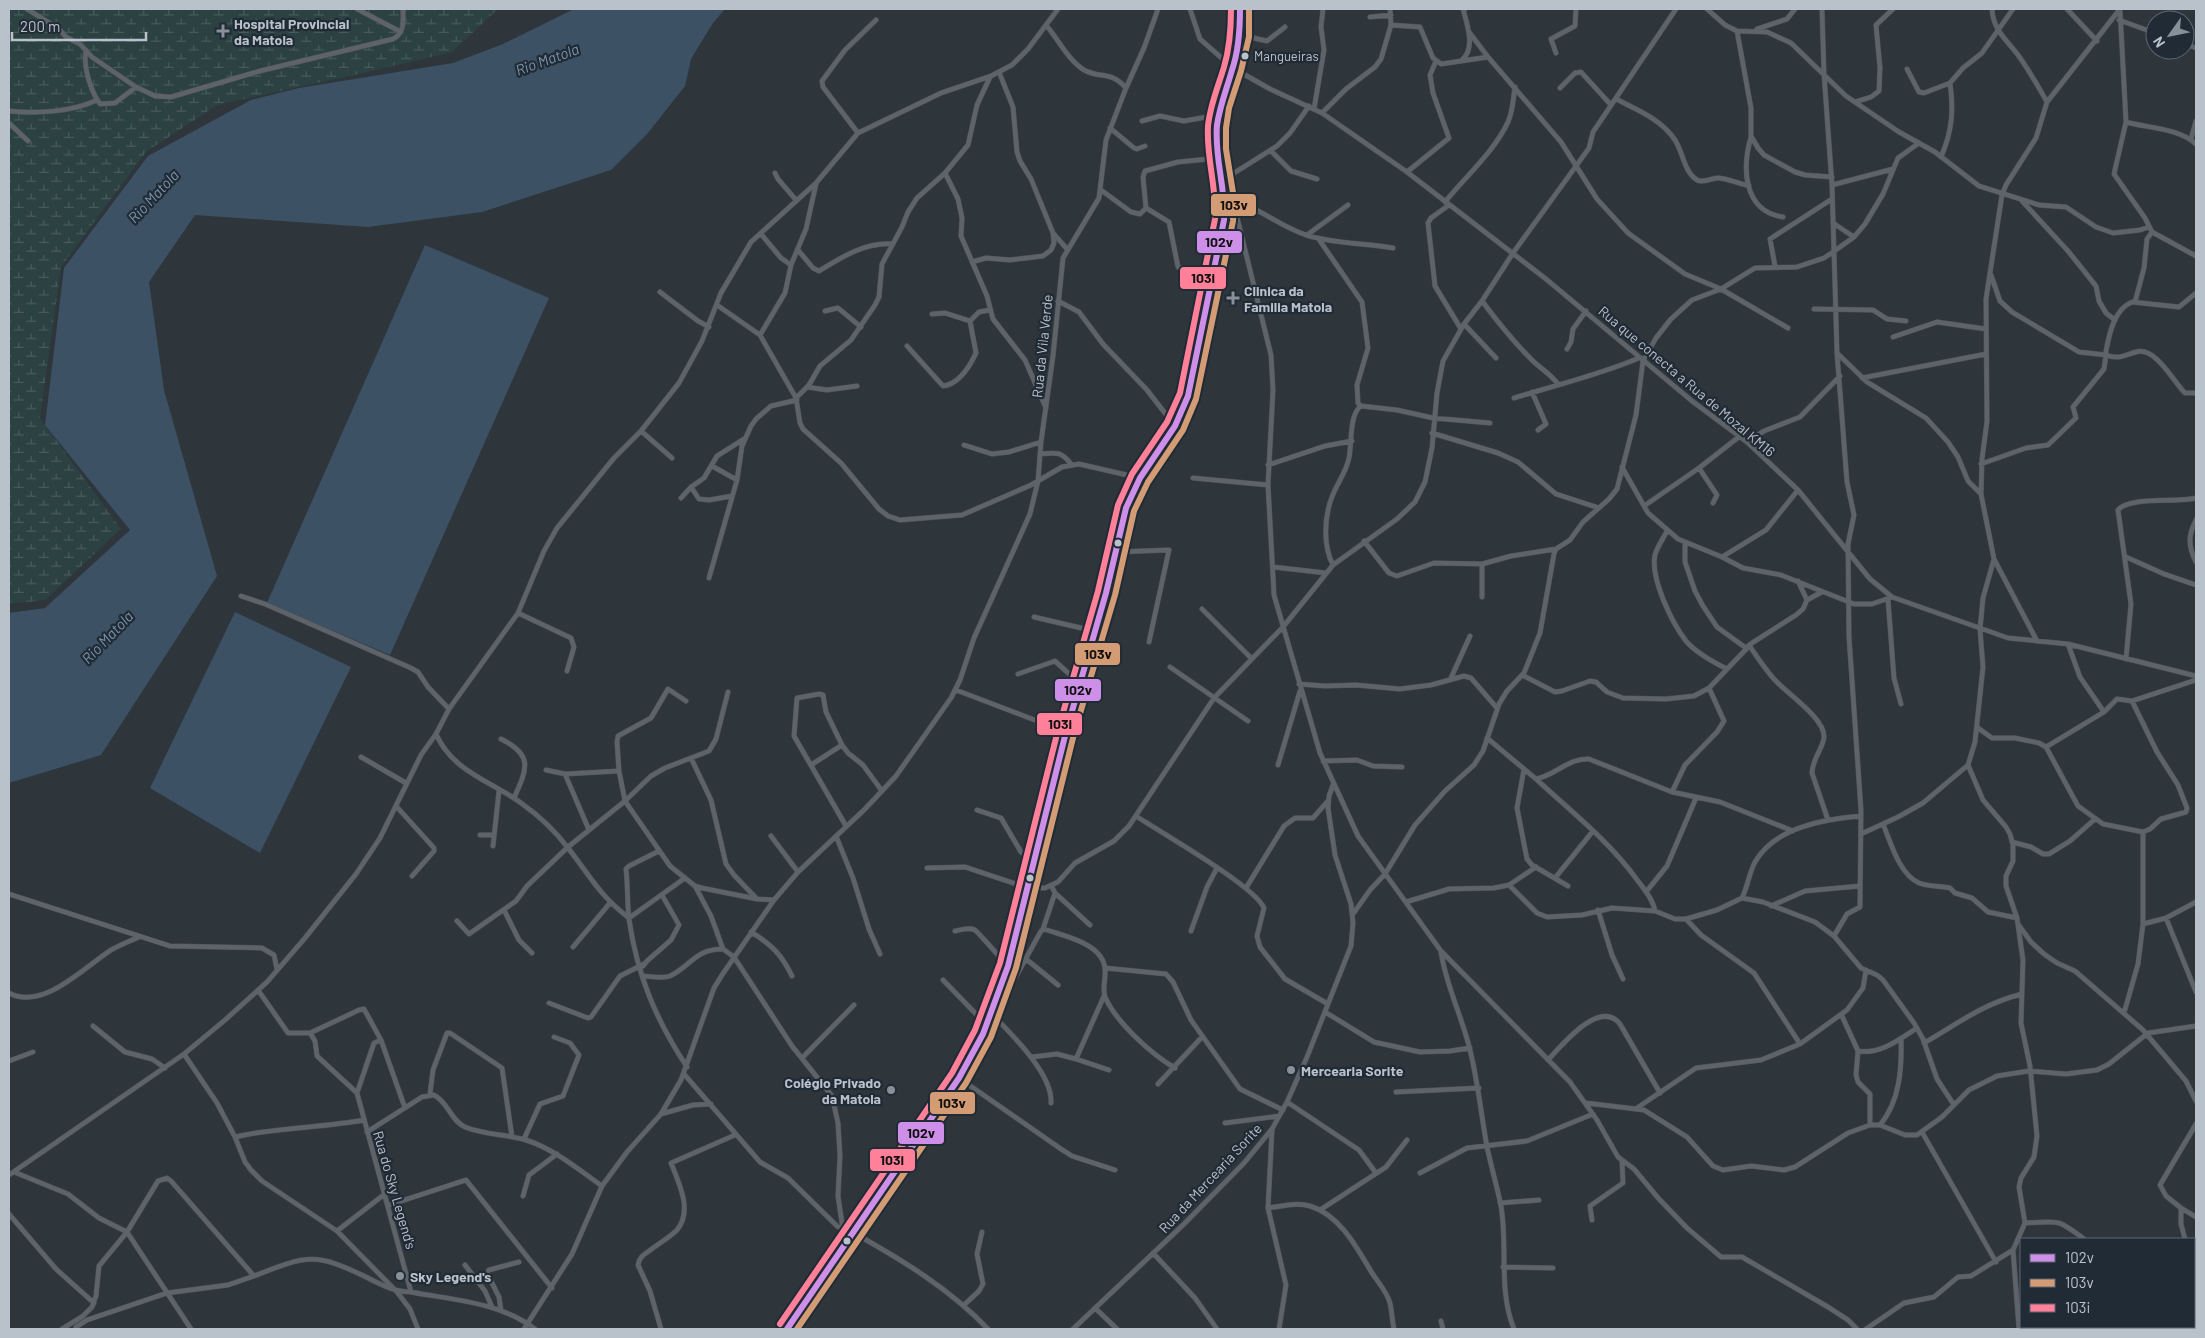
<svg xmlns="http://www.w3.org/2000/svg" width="2205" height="1338" viewBox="0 0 2205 1338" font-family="Barlow,sans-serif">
<defs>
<pattern id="wetland-marsh" width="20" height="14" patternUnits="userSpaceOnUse" patternTransform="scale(1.25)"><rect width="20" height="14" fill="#2b4142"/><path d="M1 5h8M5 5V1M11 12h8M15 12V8" fill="none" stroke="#485b5c"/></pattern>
</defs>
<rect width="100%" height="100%" fill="#2e353b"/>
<path fill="url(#wetland-marsh)" d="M9,9H498L452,52L368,72L217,105L146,152L61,267L40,418L121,529L45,600L9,604Z"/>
<path fill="#3d5165" d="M574,9H725L713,23L691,59L685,86L648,133L611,170L482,212L368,227L195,215L149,282L164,390L217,576L101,755L9,783V613L45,608L130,530L45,425L64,268L148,156L251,100L299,88L453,63L503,44Z
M425,245L549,298L390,655L267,603Z
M235,612L351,667L260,853L150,788Z"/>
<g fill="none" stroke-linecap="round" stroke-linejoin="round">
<g stroke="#4c5156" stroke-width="5.5">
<path id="minor" d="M27,9L59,29L66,37L80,44L92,57L136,87L155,96L171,97L260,71L393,39C405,33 403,21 403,9
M357,9L401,32
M1190,9L1200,39L1233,68L1270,89L1322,113L1407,172L1546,279L1692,401L1747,442L1798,490L1870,579L1892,597L2008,638L2068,644L2196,676
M1707,9L1725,25L1737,31L1767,32L1791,43L1846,96L1899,132L1935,152L1979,186L2039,205L2066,207L2096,227L2113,233L2140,230L2149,227
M1822,9L1824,74L1832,185L1837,353L1847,482L1854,515L1848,544L1849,637L1861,810L1860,907L1847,914L1834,936
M1992,9C1993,30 2006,39 2018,55C2029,70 2038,86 2047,102
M2067,9L2097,41
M2120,10L2126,122L2114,174L2145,218L2152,232L2196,256
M1370,17L1391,15
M2119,20L2155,33
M1046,25C1058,39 1068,60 1084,70C1100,79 1110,70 1126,88
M1391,25L1420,27L1433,58L1441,64L1488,57L1561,142L1597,199L1628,233L1685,274L1721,289L1788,328
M1757,29L1787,19L1795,9
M1737,31L1751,108V136L1758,148L1764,155L1795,172L1805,175L1832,177
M1469,32L1488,57
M1240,35L1267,41L1285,27
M2185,44L2196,48
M86,50C83,66 90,90 100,104L115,103L136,87
M1556,53L1551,39L1575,26L1576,9
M1462,60C1476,48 1467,24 1463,9H1465
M1907,69L1919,92L1924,93L1950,83L1963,68L1982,53L2013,9
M999,72L1013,107L1017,152L1020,161L1031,179L1053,233L1067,249
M1560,88L1575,73L1581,72L1611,105
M1616,99C1637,110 1661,119 1675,140C1683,152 1684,172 1697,180C1704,184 1712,177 1719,178C1729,179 1740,184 1749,186
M1855,102L1871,97L1879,91L1880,68L1876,25L1893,9
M1314,109L1324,50L1321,27L1323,9
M9,111C36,114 72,112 97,100
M1322,113L1346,89L1375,67L1381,59L1391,25L1390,9
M1142,121L1160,116L1184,121L1218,115
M2126,122C2147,128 2179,128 2196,144
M9,123L28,141
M1110,128L1134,148L1137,149L1145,146
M858,133L823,87L822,81L845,50L876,20
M1751,137C1742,168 1743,211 1783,217
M2191,139L2196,121
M1271,151L1291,171L1317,179
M1941,157C1952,132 1954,110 1950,83
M1407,172L1449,138L1433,93L1430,75L1436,61
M775,173L778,179L796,200
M945,173L958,199L962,218L961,236L987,296L993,319L1025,360L1046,408
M1223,180L1277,146L1290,133L1309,106
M1832,185L1893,169
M1101,190L1131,212L1140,214L1146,208L1143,177L1145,171L1178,162L1219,158
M1225,199C1254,203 1278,226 1306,235C1334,244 1364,243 1393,248
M1233,201L1271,355L1273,390L1268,485L1274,595L1320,753L1358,836L1441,951L1570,1082L1597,1120L1618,1157L1634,1169L1659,1199L1687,1228L1721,1257H1742L1828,1307L1848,1320L1857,1329
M2022,201L2068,251L2096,286L2099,301L2106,313L2115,320
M1445,202C1466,176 1494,152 1508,122C1513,111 1513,99 1515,87
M1449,205L1431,218L1428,223L1435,286L1461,329
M1146,208L1169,222L1178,267L1211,276
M1833,223L1854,237
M761,234L781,258L791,265
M1307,235L1348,205
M1318,238L1362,302L1368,348L1357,385L1358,403L1361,406
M798,250L813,268L819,271C842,257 865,242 893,244
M972,262L986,258L1010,260L1043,256L1051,250L1054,243L1053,233
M1775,266L1770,239L1832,199
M660,292L698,321L709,327
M2196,293L2179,307L2132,302C2114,309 2109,335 2106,351V355C2119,360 2124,355 2136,352C2155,346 2173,381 2185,393H2196
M1058,301L1079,312L1103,344L1147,390L1175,426
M1482,301C1497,321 1512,340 1530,358C1540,369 1547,370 1558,384
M2135,302L2144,268L2147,239L2152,232
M717,305L760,335L796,398L800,423L803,429L841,463L879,509L888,516L900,520L962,515L1031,485L1062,467L1079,464L1140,478
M1814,309L1873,310L1887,319L1906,321
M825,311L838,308L861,327
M932,314L945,313L970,321
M1464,324L1496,358
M760,335L785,293L791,265L806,229L816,184
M1893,337L1937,322L1986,329
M907,346L943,386C959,384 970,366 976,353L970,321L979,312L990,310
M1567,349L1571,342L1573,329L1586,311
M1837,353L1867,382L1926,418L1948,442L1958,457L1968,481L1981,494
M1862,378L1986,354
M807,387L827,390L857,386
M1532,392L1546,424L1538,430
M796,398L809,385L820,366L851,340L875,305L879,297L882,264L902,227L908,212L917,198L945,173L968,145L977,105L990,77
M1514,398C1556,385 1599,375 1639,358
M1361,406L1397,410L1433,418L1490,423
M641,431L672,458
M1432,433L1498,453L1518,462L1556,494L1599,508
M1747,442L1764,431L1800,417L1840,376
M964,445L992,454L1009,452L1041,442
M1040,454C1056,453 1060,450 1071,464
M1981,464L2026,448L2048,445L2076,418L2073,407L2104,369L2106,355L2079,352L2012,312L2000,301L1991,275
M1268,465L1325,446L1352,441
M712,466L737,480
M1622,467L1648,513L1678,539L1722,557L1743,568L1781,575L1854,604H1872L1892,597
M1699,468L1717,495L1713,503
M1193,478L1268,485
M691,487L704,478L717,456L744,439
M681,498L691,487L699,499L709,500L732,496
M1644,506L1699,468L1740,436
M2196,520C2188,535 2188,546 2196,562
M1667,531C1663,539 1657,547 1655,555C1650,578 1672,623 1686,641C1696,653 1713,662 1727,669
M1364,541L1389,573L1397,576L1434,563L1482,564L1511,556L1556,549
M1685,542V562L1695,591L1703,606L1717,627L1746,648
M1116,552L1169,550L1149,642
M1722,557L1766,530L1798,490
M2126,557L2164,574L2196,585
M1994,559L2037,641
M1482,564V597
M1333,565C1323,546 1324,517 1332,497C1337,483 1346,473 1349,458C1352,444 1349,414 1361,406
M1273,567L1326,573
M709,578L737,480L742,446L751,426L756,419L771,406L797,400
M1798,581L1807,600
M241,596L265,604L411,668L418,672L428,687L449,709
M1888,600L1894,678L1901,704
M1202,609L1251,658
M518,613L571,638L574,647L567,671
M1034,617L1094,631
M2068,644L2080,677L2104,712
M1749,645C1757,657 1765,669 1774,679C1786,693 1825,718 1824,737C1823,749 1812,759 1812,773L1828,820
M2126,659L2131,604L2118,510C2129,496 2178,503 2196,498
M1170,667L1248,721
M1018,674L1055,661L1079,683
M1522,675L1555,692L1562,691L1590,681L1596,682L1607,692L1623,698L1666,699L1694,696L1709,688L1752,643L1796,615L1803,609L1807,600L1822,592
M1451,678L1470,636
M1299,684L1325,686L1356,685L1400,689L1431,685L1464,676L1471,678L1497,708
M956,690L1066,732
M686,701L668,689L651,718L618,736L617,742L619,771L625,801L670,866L695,886L702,888L757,899L774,900
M1978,728L1992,738H2015L2039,743L2046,747L2078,806L2103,824L2143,832L2150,829L2161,819L2186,812L2187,808L2178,785L2157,752L2132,701
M436,734C453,772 491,781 521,803C538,815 556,832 568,848C591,877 599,895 629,918
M1487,738L1536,779C1556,775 1568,758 1589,759L1672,792L1720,802L1793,831
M501,739C534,755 527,769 514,798
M2046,747L2104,712L2117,699L2132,701L2196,680
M361,757L406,783
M691,758L711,800L726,864L734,875L756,898
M1323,761L1357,760L1373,766L1402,767
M811,765L842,745
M1278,765L1300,691
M1968,765L1983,800L2006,827L2010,834L2013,845V861L2006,876V886L2017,918L2023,960L2021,1023L2030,1066L2037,1136L2034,1157L2021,1178L2019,1187L2025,1223L2013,1250L2019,1329
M1524,769L1517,808L1527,859L1532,865L1568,886
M546,770L565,774L619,771
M565,774L589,830
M1536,779C1572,812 1610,842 1638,881C1645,890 1653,900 1655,911
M1672,792L1685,765L1717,732L1724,721L1709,688
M396,806L434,848V851L412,876
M977,810L1001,818L1021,852L1035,862
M1136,816C1160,832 1255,886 1264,908L1257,936L1260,947L1285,979L1328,1004
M1883,824C1891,843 1899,874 1919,883C1930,887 1940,886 1950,888L1955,893L1972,898L1988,912L2017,918
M846,826L794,736L797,698L819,694L823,695L826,712L842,745L848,753L863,765L882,791
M1861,834L1898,817L1923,803L1968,765L1975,742L1983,667L1980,629L1983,598L1994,559L1981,494L1982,459L1987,421L1986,299L2002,195L2006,185L2036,138L2047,102L2120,9
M480,835H494
M771,836L798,872
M836,836L853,878L869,929L880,954
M2012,842L2031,847L2043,854H2049L2070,841L2095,819
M493,846L499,791
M659,851L629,866L626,869C628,886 627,902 629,919C637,975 656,1020 687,1067
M927,868L965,867L1028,888H1045L1058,882L1075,863L1114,841L1129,826L1214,698L1283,627L1333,565L1397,519L1415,502L1425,482L1432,448L1437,393L1443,361L1464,324L1482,301L1513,253L1584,155L1589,148L1593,132L1676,9
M1555,878L1593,831
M1509,885L1537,913L1547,917L1582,915L1612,908L1655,911L1675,919H1686L1717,910L1742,898C1748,886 1749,873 1755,862C1775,827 1825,819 1861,816
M695,886L711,916L723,949
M1052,887L1055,893L1090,925
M1246,888L1284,826L1295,818H1313L1327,802
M1646,892L1667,866L1696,798
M9,894L170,946L262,948L274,955L277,969
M1742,898L1763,902L1815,922L1834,936L1861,968L1877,975L1883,980L1914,1023L1923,1039L1937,1079L1954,1105
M1406,902L1449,889L1494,888L1509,885L1536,867
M1771,906L1805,891L1860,886
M504,910L519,940L532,953
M1598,910L1612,955L1623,979
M1353,914L1370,890L1385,874L1415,825L1445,791L1474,765L1483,751L1499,704L1507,691L1524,673L1540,633L1554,554L1556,549L1570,540L1583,522L1609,499L1617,489L1636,415L1643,361L1656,338L1671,319L1692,300L1721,289L1755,268L1797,267L1824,258L1833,252L1854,237L1865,224L1883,194L1898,158L1919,143
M629,918L685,878
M2166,918L2196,992
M1686,919L1701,935L1754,973L1800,1044
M457,921L469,934L516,901L527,886L568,847L625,801L651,776L665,768L709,751L716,739L728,692
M2018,924L2031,942L2044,954L2057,963L2075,971L2143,1030L2186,1081L2196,1101
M2143,924L2166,918L2196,902
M1043,929L1055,893
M955,931C960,930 969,927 975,930C977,931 1003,961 1008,966
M1191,931L1207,887L1217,868
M751,932C771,944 782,955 792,976
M573,947L610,903
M1441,952C1446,986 1462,1016 1470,1050C1478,1082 1481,1114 1487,1147C1491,1166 1497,1186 1501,1206C1508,1246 1498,1290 1514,1329
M1026,959L1058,985
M643,966L647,961L671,940L679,925L662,895
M1105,968L1166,974L1173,982L1191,1020L1240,1089L1283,1110
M642,976C650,976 663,979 670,976C691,966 695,949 723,949L734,957L792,1046L832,1096L838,1123L840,1156L838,1196L843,1230
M943,980L976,1014L989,1019
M258,990L288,1033H310L315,1041L317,1056L357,1093
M9,993C43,1011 83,968 111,950C120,945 130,941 139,937
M998,998L1013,982L1041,931L1044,929C1063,936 1104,943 1105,970C1106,978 1102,989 1105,997C1116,1022 1151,1054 1175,1068
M549,1003L588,1018L591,1017L620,976L644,964
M1325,1012L1374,1042L1420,1052L1450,1051L1470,1048
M2124,1013L2138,964L2143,924V832
M992,1014C1011,1034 1053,1074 1051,1103
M1842,1016L1858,1051L1856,1075L1858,1082L1870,1094V1125
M93,1026L125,1052L152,1059L165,1068
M310,1033L359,1010L364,1009L381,1040L405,1108
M381,1040L374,1043L357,1093L411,1292
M1924,1043C1959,1023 1982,1004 2022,994
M1858,1051C1880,1055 1900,1039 1917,1028
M184,1054L217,1103L235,1137L245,1162L251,1170L262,1181L337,1231L397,1292L410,1309L418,1329
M1032,1057L1057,1054L1076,1059L1104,996
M802,1058L854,1005
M1076,1059L1109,1070
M1548,1060C1562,1045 1600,998 1620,1024L1660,1093
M9,1061L33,1052
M684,1074L760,1162L788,1178L837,1226L843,1230L854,1233C902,1260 950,1289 988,1329
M959,1078L1061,1149L1072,1156L1115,1170
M1158,1084L1202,1037
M1396,1092L1479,1088
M430,1094L433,1070L447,1033H450L502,1068L512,1137
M1287,1102L1359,1150L1376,1173
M1586,1103L1644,1110L1687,1137L1713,1166L1723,1170L1751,1166L1784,1170L1795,1167L1848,1133L1870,1125H1880L1905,1135H1917L1942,1117L1969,1090L1997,1076L2029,1071L2066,1074L2097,1070L2109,1064L2148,1033L2196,1026
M1637,1108L1696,1068L1761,1060L1800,1044L1847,1010L1863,988L1866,970
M661,1114L693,1105L711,1104
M1225,1123L1279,1116
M1880,1125C1900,1101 1902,1068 1901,1038
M1272,1130L1268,1208L1286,1285L1279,1329
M367,1132L422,1097L434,1095C448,1102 451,1121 465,1127C484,1135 506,1134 526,1140C554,1149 578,1169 602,1186
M1922,1132L1996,1262
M235,1137C277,1127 321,1128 364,1120
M524,1139L540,1104L563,1096L579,1055L570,1043L554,1037
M14,1172L68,1194L99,1218L127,1232L191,1329
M1420,1173L1467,1148L1527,1141L1593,1114
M9,1175L184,1054L225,1020L267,982L305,938L356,874L380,838L421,755L436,734L449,709L518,613L544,551L557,528L614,458L641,431L679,383L702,341L721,293L751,242L816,183L858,133L941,93L991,76L1012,65L1028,49L1058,9
M523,1196L529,1175L557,1154
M1500,1203L1539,1200
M389,1205L466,1180L552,1288
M1268,1208C1282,1206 1297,1202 1310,1206C1340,1215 1357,1248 1372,1273C1378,1282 1387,1292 1390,1303C1392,1311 1392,1321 1394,1329
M2181,1208L2196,1217
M1320,1210L1386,1167L1407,1140
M9,1214L56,1269L94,1303
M1592,1220L1590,1206L1623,1183L1622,1161
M2025,1223C2059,1222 2055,1217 2084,1239
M337,1231L386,1193
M2185,1239L2181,1224V1208L2166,1196L2160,1185L2196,1124
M1153,1253L1195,1298L1217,1329
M465,1265L485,1291L492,1307
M1503,1267L1553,1268
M2194,1288L2195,1298
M964,1305L979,1291L983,1284L977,1254L982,1232
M1095,1308L1117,1329
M501,1310L499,1297L487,1273L489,1270L519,1262
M1441,1321L1443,1329
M76,1327L87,1320L167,1293L228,1285L254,1276
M62,1329L83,1316L92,1307L96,1296L99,1266L127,1232L158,1181L167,1178L171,1181L254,1276C308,1255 315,1252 368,1278C382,1285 395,1292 411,1292C453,1300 500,1302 535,1329
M524,1329L572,1254L602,1186L627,1152L661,1114L681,1080L714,988L722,975L774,900L798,872L865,809L896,776L951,698L960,680L974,638L1030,514L1038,481L1041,442L1053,356L1063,258L1099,198L1106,140L1126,88L1144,48L1158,9
M661,1329L650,1291L638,1265C639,1258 643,1255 649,1251C658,1244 669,1238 677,1230C693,1211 679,1183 671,1163L735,1135
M1073,1329L1184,1224L1244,1163L1272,1129L1287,1102L1307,1057L1351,946L1353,923L1351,904L1335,855L1328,808L1329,796L1333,785
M1866,1329L1904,1303L1934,1297L1958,1277L1971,1276L2013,1250
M2112,1329L2115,1327"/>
</g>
<g stroke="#4c5158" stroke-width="7">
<path id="major" d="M787,1329L959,1078L983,1034L1008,966L1066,732L1087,654L1106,593L1126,508L1140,478L1175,426L1188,396L1202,320L1224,220L1225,199L1217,150V127L1220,106L1233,68L1240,35V9"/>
</g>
<use href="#minor" stroke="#5e6269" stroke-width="4.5"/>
<use href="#major" stroke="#60656b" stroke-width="5.5"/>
<g stroke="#212b36" stroke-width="10">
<path id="bus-1" d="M787,1329L959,1078L983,1034L1008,966L1066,732L1106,593L1126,508L1140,478L1175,426L1188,396L1224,220C1226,188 1214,157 1217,125C1220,105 1227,88 1232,70C1239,50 1240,30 1240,9"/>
</g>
<g stroke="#212b36" stroke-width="10">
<path id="bus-2" d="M797,1329L966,1083L991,1037L1016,968L1074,734L1115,595L1134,511L1148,482L1183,430L1196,399L1233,221L1234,199L1226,149V128L1229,108L1241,71L1249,37V9"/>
</g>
<g stroke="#212b36" stroke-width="10">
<path id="bus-3" d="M780,1324L952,1073L975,1030L1000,963L1058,730L1098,591L1118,505L1132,474L1167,422L1180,393L1215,219C1217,188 1206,158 1208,126C1210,105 1218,87 1224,67C1230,47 1231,29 1231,9"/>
</g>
<use href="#bus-1" stroke="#ce8fe9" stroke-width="6"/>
<use href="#bus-2" stroke="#d39c74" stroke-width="6"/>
<use href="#bus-3" stroke="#ff8098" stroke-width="6"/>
</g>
<g fill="#889099" stroke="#212b36" stroke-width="2">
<path d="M220.5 23.5h5v5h5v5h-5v5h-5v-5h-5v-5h5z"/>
<path d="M1230.5 290.5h5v5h5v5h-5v5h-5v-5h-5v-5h5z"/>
<circle cx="1291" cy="1070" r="5"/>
<circle cx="891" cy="1090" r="5"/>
<circle cx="400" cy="1276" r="5"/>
</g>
<g fill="#b9c1cb" stroke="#212b36" stroke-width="2">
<circle cx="1245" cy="56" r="4.5"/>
<circle cx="1118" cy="543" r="4.5"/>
<circle cx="1030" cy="878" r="4.5"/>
<circle cx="847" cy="1241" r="4.5"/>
</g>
<g text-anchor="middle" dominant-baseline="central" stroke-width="4.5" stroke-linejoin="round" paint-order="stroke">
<g font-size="13" fill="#b9c1cb" stroke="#212b36" text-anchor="start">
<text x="1254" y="56">Mangueiras</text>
</g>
<g font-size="14" font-weight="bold" fill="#b9c1cb" stroke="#212b36" text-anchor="start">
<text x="234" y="23">Hospital Provincial<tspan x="234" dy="16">da Matola</tspan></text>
<text x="1244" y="290">Clinica da<tspan x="1244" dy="16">Familia Matola</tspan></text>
<text x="1301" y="1070">Mercearia Sorite</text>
<text x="881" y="1082" text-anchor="end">Colégio Privado<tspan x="881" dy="16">da Matola</tspan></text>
<text x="410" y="1276">Sky Legend's</text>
</g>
<g font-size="14" fill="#b9c1cb" stroke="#212b36">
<text transform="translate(1042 346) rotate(-84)">Rua da Vila Verde</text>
<text transform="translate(1687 381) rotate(40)">Rua que conecta a Rua de Mozal KM16</text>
<text transform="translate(1210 1178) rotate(-47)">Rua da Mercearia Sorite</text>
<text transform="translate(395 1190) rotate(74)">Rua do Sky Legend's</text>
</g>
<g font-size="15" font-style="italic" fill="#7b95ac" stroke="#212b36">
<text transform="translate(547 59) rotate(-20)">Rio Matola</text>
<text transform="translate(153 196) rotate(-47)">Rio Matola</text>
<text transform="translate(107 637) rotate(-46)">Rio Matola</text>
</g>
</g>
<g stroke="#212b36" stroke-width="2">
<rect x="1210" y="193" width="47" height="24" rx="5" fill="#d39c74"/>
<rect x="1196" y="230" width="47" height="24" rx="5" fill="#ce8fe9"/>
<rect x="1179" y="266" width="48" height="24" rx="5" fill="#ff8098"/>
<rect x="1074" y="642" width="47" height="24" rx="5" fill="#d39c74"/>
<rect x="1054" y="678" width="48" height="24" rx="5" fill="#ce8fe9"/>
<rect x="1036" y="712" width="47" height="24" rx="5" fill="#ff8098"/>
<rect x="929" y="1091" width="47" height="24" rx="5" fill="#d39c74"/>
<rect x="897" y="1121" width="48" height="24" rx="5" fill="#ce8fe9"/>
<rect x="869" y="1148" width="47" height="24" rx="5" fill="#ff8098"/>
</g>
<g font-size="14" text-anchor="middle" font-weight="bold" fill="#111">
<text x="1234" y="210">103v</text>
<text x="1219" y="247">102v</text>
<text x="1203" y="283">103i</text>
<text x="1098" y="659">103v</text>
<text x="1078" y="695">102v</text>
<text x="1060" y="729">103i</text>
<text x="952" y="1108">103v</text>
<text x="921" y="1138">102v</text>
<text x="892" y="1165">103i</text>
</g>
<rect width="2205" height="1338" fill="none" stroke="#b9c1cb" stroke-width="20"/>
<rect x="2020" y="1238" width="175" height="90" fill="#212b36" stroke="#5e6772"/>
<rect x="2030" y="1254" width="25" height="8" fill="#ce8fe9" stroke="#5e6772"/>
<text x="2065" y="1263" font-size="15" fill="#b9c1cb">102v</text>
<rect x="2030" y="1279" width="25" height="8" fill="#d39c74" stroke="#5e6772"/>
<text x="2065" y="1288" font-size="15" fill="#b9c1cb">103v</text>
<rect x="2030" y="1304" width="25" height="8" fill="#ff8098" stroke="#5e6772"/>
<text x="2065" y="1313" font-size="15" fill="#b9c1cb">103i</text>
<g transform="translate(2170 35) rotate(237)"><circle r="24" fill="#212b36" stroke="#5e6772"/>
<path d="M0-4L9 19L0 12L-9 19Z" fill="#889099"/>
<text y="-8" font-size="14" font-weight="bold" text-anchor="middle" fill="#b9c1cb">N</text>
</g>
<path d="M12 32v8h134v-8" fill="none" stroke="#b9c1cb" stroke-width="2.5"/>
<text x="20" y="32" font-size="15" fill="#b9c1cb" stroke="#212b36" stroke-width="4" paint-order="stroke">200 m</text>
</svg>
